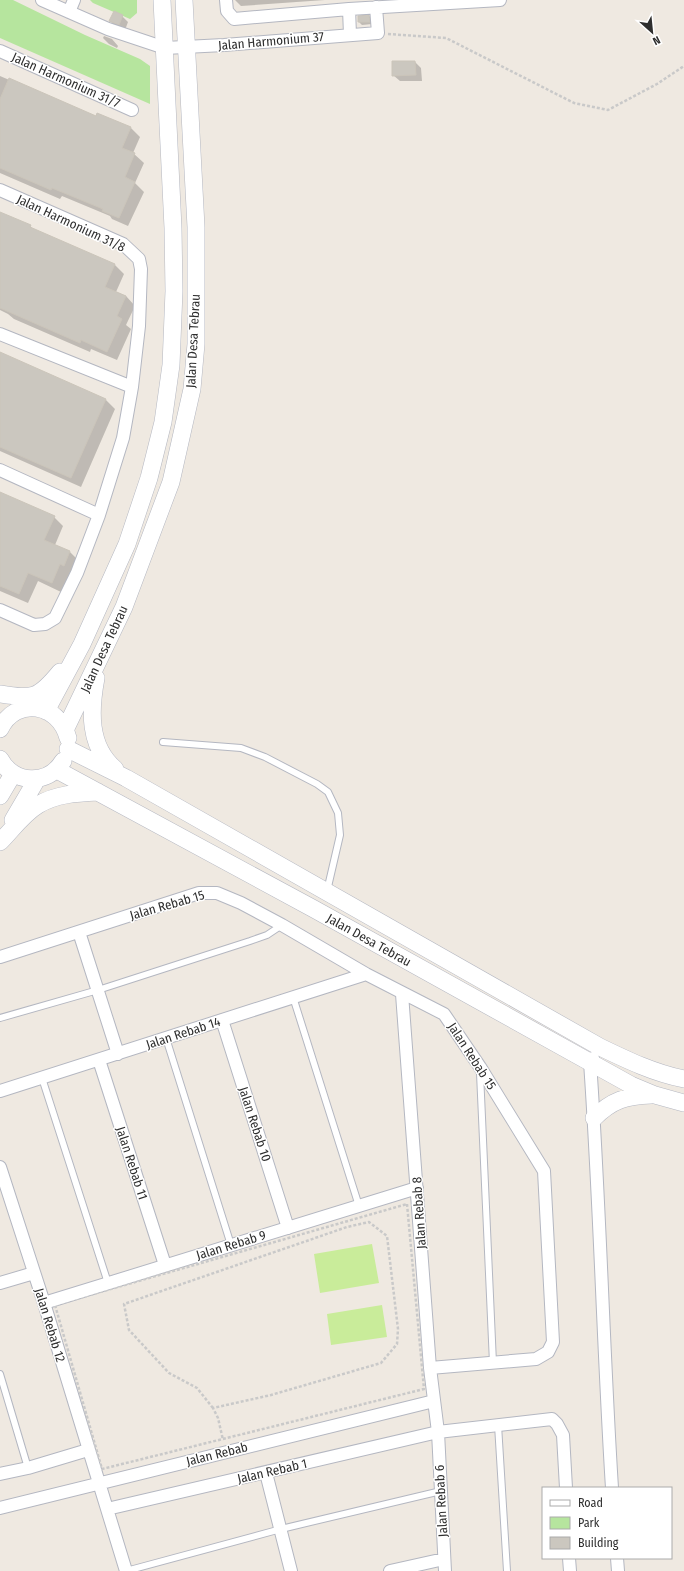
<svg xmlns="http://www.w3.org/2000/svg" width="684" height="1571" viewBox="0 0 684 1571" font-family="'Fira Sans Condensed',sans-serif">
<rect width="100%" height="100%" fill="#efe9e1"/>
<path fill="#b6e59e" d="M0,0H13L85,35L140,59L150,66V104L0,38Z
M90,0H137V13L130,19L93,3Z"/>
<path fill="#c9ec9a" d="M372,1244L379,1283L320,1293L314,1254Z
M382,1305L387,1337L331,1345L327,1314Z"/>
<path fill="#0003" d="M235,0H325L241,6Z
M122,16L128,22L125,30L117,27L110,21Z
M369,16L372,19V24L362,25L359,22Z
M104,36L112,39L118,46L117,48L109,44L103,38Z
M415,62L421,68L422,81H400L393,75Z
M0,76L96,117L97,114L131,128L140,137L133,153L144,163L135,183L144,192L128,226L112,219L110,216L62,196L60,199L0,173Z
M0,213L30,226L35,231L115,265L124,274L116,292L126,296L135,306L126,325L131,329L117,360L91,349L90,352L14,319L8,314L0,310Z
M0,353L106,400L115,409L81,487L0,451Z
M0,493L54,517L63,526L55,545L70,552L79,561L73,574L70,573L61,592L38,581L28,603L0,591Z"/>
<path fill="#cbc7bf" stroke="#cbc5ba" d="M114,11L123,15L119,25L109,21Z
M369,15L370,22H358V16Z
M392,61H415L416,75L392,76Z
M9,78L96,116L97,113L131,127L122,148L135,153L125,177L135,182L119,218L102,211L103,209L52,188L51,190L0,168V99Z
M0,212L31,225L30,227L115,264L105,287L126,296L117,316L122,319L107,352L81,340L80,343L0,308Z
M0,352L106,399L71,478L0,447Z
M0,492L55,516L44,540L70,551L64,566L60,564L52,583L28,573L19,594L0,586Z"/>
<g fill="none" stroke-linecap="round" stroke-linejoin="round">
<g stroke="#b4b7c1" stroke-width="8">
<path id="lane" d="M163,742L241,748L265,757L317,784L328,792L338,813L340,835L327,891
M293,997L359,1206
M0,1018L98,990L250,941L267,935L282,925
M166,1038L231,1245
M480,1073L493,1363
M42,1078L108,1283
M0,1374L28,1468
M498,1425L507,1571
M126,1571L281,1529L441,1491"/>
</g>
<g stroke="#b4b7c1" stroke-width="14">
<path id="street" d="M42,0L108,29L165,48L224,45L378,33L376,7
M226,0L227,11L234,19L349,9L500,0
M349,9L350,35
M69,12L74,0
M0,51L132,110
M0,190L123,244L139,259L141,269L139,326L132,387L123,438L99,515L77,573L55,618L45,624L34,625L0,610
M0,334L132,387
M0,470L99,515
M79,932L118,1054
M0,957L199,893H217L241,903L282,925L366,974L444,1014L480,1067L544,1171L553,1342L548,1352L536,1359L430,1368
M402,994L430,1368L438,1432L445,1571
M222,1020L288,1228
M593,1058L590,1062C600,1204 603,1346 612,1488
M99,1060L165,1265
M0,1091L366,974
M0,1167L44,1303L126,1571
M0,1283L34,1273
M44,1303L417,1188
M266,1473L291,1571
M0,1474L28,1468L88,1450
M0,1508L434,1401
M107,1509L438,1432L552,1419L557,1424L563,1435L566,1488
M569,1558L570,1571
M617,1558L618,1571
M390,1571L444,1559"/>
</g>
<g stroke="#b4b7c1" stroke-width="18">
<path id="secondary" d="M96,678C90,710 88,746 115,769
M0,694C33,699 38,699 60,672
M46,711L82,644L127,544L149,478L163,422L171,365L174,291L173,228L162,0
M0,729C16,696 59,703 68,738
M65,730L124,607L171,482L192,389L196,344V227L184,0
M68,749L126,778L600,1047C627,1060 654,1073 684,1079
M0,759C13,784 48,786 63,761
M57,770L314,909L631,1085L655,1095L684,1103
M0,796L13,774
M13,820L37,779
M0,842C12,830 23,814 38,805C56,794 77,793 98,792
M594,1118C612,1100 626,1096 651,1095"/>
</g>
<path stroke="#c9c9c9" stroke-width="2.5" stroke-dasharray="3 2" stroke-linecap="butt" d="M388,34L446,38L574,103L608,110L657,84L684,66
M407,1204L424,1389L102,1469L55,1305Z
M213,1408L197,1388L169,1373L129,1330L124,1304L347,1227L369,1222L387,1236L398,1329L397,1344L381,1363L271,1395L213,1408L218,1418L223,1440"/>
<use href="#lane" stroke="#fff" stroke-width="6"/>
<use href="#street" stroke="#fff" stroke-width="12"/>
<use href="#secondary" stroke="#fff" stroke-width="17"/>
</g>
<g text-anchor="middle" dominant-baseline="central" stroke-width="3" stroke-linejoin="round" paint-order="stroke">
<g font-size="13" fill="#2e2e2e" stroke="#fff">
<text transform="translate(271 41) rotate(-5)">Jalan Harmonium 37</text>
<text transform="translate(66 80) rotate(24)">Jalan Harmonium 31/7</text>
<text transform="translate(71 223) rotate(25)">Jalan Harmonium 31/8</text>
<text transform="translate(193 341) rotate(-87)">Jalan Desa Tebrau</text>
<text transform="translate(104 649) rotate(-65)">Jalan Desa Tebrau</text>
<text transform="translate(167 905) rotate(-16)">Jalan Rebab 15</text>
<text transform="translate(369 940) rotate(29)">Jalan Desa Tebrau</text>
<text transform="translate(183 1033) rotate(-18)">Jalan Rebab 14</text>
<text transform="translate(472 1056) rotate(57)">Jalan Rebab 15</text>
<text transform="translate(255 1124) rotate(72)">Jalan Rebab 10</text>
<text transform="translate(132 1163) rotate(72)">Jalan Rebab 11</text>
<text transform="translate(419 1213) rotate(-94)">Jalan Rebab 8</text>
<text transform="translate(231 1245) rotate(-17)">Jalan Rebab 9</text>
<text transform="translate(50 1325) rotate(73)">Jalan Rebab 12</text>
<text transform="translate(217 1454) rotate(-14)">Jalan Rebab</text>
<text transform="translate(272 1471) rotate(-13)">Jalan Rebab 1</text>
<text transform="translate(441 1501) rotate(-93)">Jalan Rebab 6</text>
</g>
</g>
<rect x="542" y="1487" width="130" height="72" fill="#ffffff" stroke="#ababab"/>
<rect x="550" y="1500" width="20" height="6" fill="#ffffff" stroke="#ababab"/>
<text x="578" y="1507" font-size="12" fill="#2e2e2e">Road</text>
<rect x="550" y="1517" width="20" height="12" fill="#b6e59e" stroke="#ababab"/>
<text x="578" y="1527" font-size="12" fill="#2e2e2e">Park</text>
<rect x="550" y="1537" width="20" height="12" fill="#cbc7bf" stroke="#ababab"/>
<text x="578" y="1547" font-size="12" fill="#2e2e2e">Building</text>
<g transform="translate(652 32) rotate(153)" stroke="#ffffff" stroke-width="3" paint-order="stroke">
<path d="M0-3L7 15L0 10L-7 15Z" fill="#2e2e2e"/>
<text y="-6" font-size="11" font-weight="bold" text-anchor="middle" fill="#2e2e2e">N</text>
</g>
</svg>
